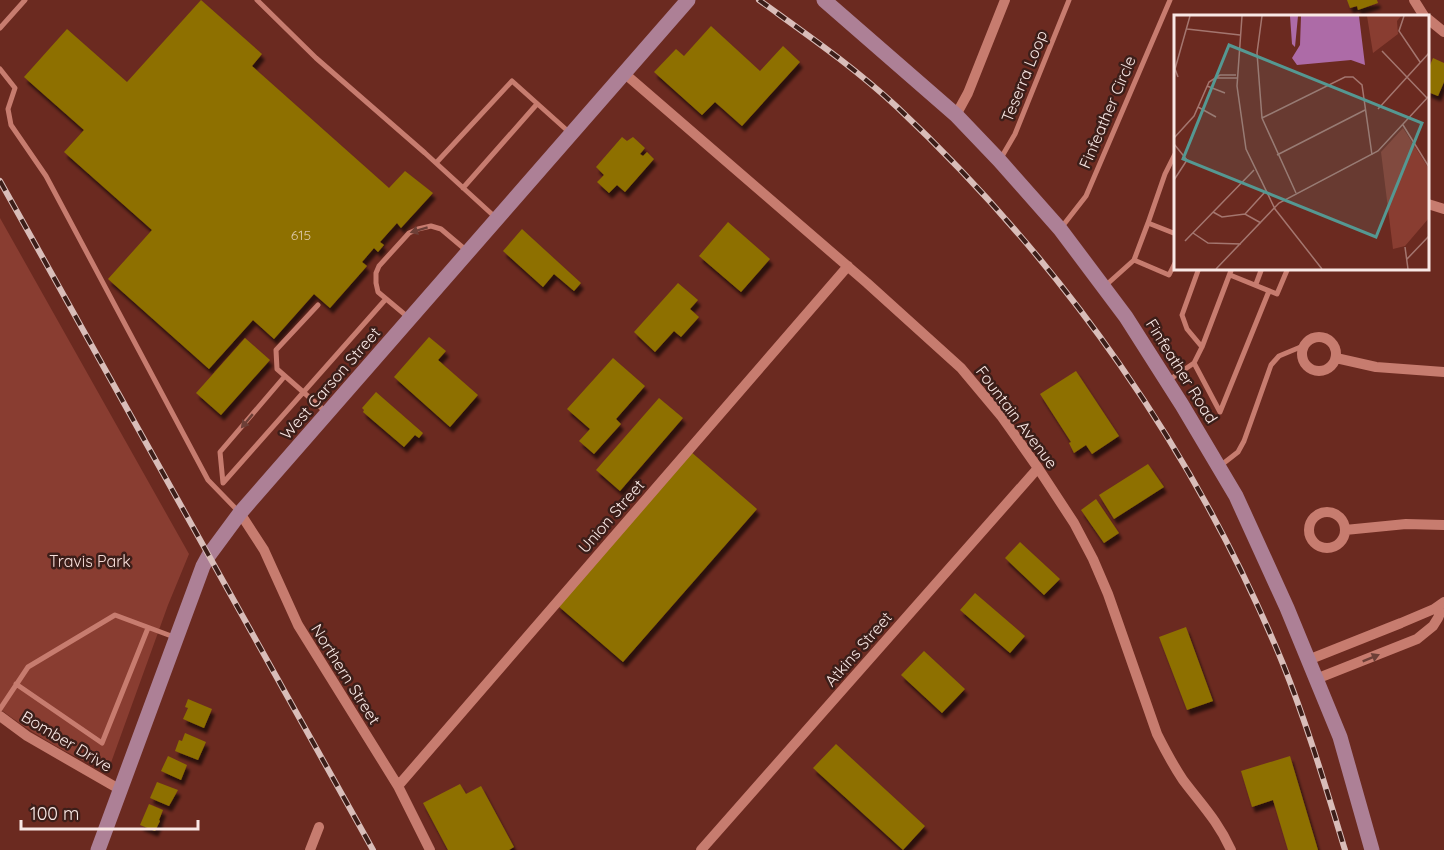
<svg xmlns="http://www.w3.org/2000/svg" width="1444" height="850" viewBox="0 0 1444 850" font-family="Quicksand,sans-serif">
<defs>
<filter id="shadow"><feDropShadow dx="3" dy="5.5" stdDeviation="1.5" flood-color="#0009"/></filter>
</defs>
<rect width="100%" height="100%" fill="#6b2a20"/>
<path fill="#893d31" d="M0,218L189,554L168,605L108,771C69,756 33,734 0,709Z"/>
<path fill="#8e7000" filter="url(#shadow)" d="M201,0L262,54L252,66L389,188L405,171L433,193L401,228L397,223L380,242L384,245L378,252L374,248L362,262L367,266L330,308L314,294L274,339L253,320L209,369L108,279L152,230L64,152L84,130L24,77L67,29L127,82Z
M1347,0H1377L1378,3L1358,10L1357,6L1350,8Z
M711,26L760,71L783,46L800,62L742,126L715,102L702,115L654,72L676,49L684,56Z
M1433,58L1444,63V82L1438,96L1428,92V70Z
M622,137L627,141L633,137L645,148L640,154L643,156L647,152L654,159L625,192L617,185L609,193L597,182L604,175L596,167Z
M728,222L770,259L741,292L699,256Z
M522,229L581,283L574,291L554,274L543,287L503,251Z
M678,283L698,300L690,309L699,317L681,337L674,331L655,352L634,332Z
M429,337L446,351L438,360L478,395L450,427L394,377Z
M245,338L270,360L221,415L196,393Z
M613,358L645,386L616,419L621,424L594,454L579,441L590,429L567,409Z
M1076,371L1119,436L1092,454L1086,445L1074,453L1069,443L1071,442L1040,394Z
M376,392L423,433L419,438L415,435L404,447L363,412L364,410L362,408Z
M659,398L683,418L620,491L596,470Z
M690,451L757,509L623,662L557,605Z
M1148,464L1164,487L1114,519L1099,495Z
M1096,499L1119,533L1104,543L1081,510Z
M1020,542L1060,579L1044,595L1005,558Z
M975,593L1025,636L1010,653L960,610Z
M1186,627L1213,701L1187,710L1159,637Z
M924,651L965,689L942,713L901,675Z
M188,699L212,709L204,728L183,719L188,708L185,707Z
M185,733L206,742L198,760L175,751L179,740L182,741Z
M836,744L925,826L903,850L813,768Z
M168,756L187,765L181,780L161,771Z
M1290,756L1318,850H1288L1273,800L1252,807L1241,771Z
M157,782L178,790L169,806L150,798Z
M460,784L466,794L481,786L514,847L509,850H448L423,803Z
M149,804L163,810L159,820L160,821L155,831L140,825Z"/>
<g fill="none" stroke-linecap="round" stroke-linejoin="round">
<path stroke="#c77c6f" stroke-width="5" d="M257,0L316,58L425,153L495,217
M0,28L25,0
M0,69L15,88L8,109L11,125L46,176L208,480L239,512
M1001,158L1015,134L1069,0
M436,163L512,81L570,133
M463,188L537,104
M1148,223L1165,174L1176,152
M1061,228L1086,196L1170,0
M1134,260L1169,275L1176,261
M1199,268L1182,315L1187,329L1202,347
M1230,275L1277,294L1288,268
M1256,284L1262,268
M1105,286L1134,260L1148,223L1176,234
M318,305L276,350L277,369L326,412
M409,318L378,292L376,283V273L379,266L409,233L418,229L431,226L441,229L467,251
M1194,363L1220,412
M285,376L220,452L223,483L385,300
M1169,380L1194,363L1202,347L1232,268
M1220,412L1269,291
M1220,466L1238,452L1244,441L1271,365L1279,356L1303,346
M16,684L102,743L148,628
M0,709L28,667L115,615L174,637"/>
<path stroke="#c77c6f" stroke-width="10" d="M1414,0L1424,16
M1428,19L1444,32
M624,73L867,283L961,368L1002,417L1038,468L1074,523L1093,559L1108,594L1157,734C1165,750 1173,765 1183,780C1201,804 1218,821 1231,850
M956,115L968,93L1005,0
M1428,204L1444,209
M1302 354a17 17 0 1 1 34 0a17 17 0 1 1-34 0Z
M1336,358L1376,367L1444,372
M1309 530a18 18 0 1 1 36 0a18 18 0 1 1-36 0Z
M240,513L264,550L298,625L398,786L430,850
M1345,530L1406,524L1444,525
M1308,660L1401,623L1434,609L1444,602
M1316,679L1417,639L1433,626L1438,618L1444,604
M0,716L27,736L119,789
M398,786L848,266
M310,850L319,827
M701,850L1038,468"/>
<path stroke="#ad8096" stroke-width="15" d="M824,0L956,115L999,160L1060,229L1126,317L1182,405L1236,496L1287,608L1340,737L1372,850
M98,850L203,566L209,555L240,513L688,0"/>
<g stroke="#d9bdb9" stroke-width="6">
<path id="rail" d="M759,0C806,34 854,67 897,107C1064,264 1196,452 1283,664C1307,724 1326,788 1345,850
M0,181L373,850"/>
</g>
<use href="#rail" stroke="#3c1e19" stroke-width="4" stroke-dasharray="11" stroke-linecap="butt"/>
</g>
<defs><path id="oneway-solid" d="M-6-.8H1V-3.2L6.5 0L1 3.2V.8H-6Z" transform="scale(1.5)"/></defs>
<g fill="#6d3f37">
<use href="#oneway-solid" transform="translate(419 230) rotate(163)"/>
<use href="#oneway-solid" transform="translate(247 421) rotate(130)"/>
<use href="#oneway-solid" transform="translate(1371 658) rotate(-22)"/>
</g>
<g text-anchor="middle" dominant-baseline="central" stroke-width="5" stroke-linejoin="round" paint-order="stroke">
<g font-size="14" fill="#decaac">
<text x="301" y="235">615</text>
</g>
<g font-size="16" fill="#f9e8e5" stroke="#3c1e19">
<text transform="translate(1024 76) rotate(-68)">Teserra Loop</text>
<text transform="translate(1107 112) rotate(-67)">Finfeather Circle</text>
<text transform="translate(1182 371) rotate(58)">Finfeather Road</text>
<text transform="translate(330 383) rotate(-49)">West Carson Street</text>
<text transform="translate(1017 417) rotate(53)">Fountain Avenue</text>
<text transform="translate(611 516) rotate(-49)">Union Street</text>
<text transform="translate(858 649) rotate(-49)">Atkins Street</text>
<text transform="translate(346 674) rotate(58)">Northern Street</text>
<text transform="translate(67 741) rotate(31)">Bomber Drive</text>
</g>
<g font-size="16" fill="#f7ddd9" stroke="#3c1e19">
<text x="90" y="561">Travis Park</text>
</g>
</g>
<g transform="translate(1174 15)">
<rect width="255" height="255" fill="#6b2a20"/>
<path d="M193,1H227L223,6L224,19L199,38ZM229,113L255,154V203L231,231L219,234L207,137Z" fill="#893d31"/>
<path d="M116,1H124L121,32L118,29ZM127,1H185L191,50L177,45L123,50L118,43L126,30Z" fill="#ad6ba7"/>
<path fill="none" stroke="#a4766f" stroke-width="1.5" d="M68,1L63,71L72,134L101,194L148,254M88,1L83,38L88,103L122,178M230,1L225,16L246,47M13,14L66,20M208,36L253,83M4,62L1,54L16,1M42,63H63M33,71L51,78M24,92L42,102M204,94L255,38M88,103L171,62H179L188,70L198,140M229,110L255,152M0,123L20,101L35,67L46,60H62M0,129L13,145L0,165M103,140L191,95M39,197L48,202L71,199L87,208M71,199L91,177M19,218L34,228L67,229M11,226L80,155M231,232L234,254M233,244L255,221M42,254L105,188L204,136L255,81"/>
<path fill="#559892" fill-opacity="0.15" stroke="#559892" stroke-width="3" d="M55,30L248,108L202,222L9,144Z"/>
<rect width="255" height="255" fill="none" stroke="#f9e8e5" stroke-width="3"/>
</g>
<path d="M21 820v9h177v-9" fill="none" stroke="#f9e8e5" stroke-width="3"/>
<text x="30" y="820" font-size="18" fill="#f9e8e5" stroke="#3c1e19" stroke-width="4.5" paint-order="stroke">100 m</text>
</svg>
